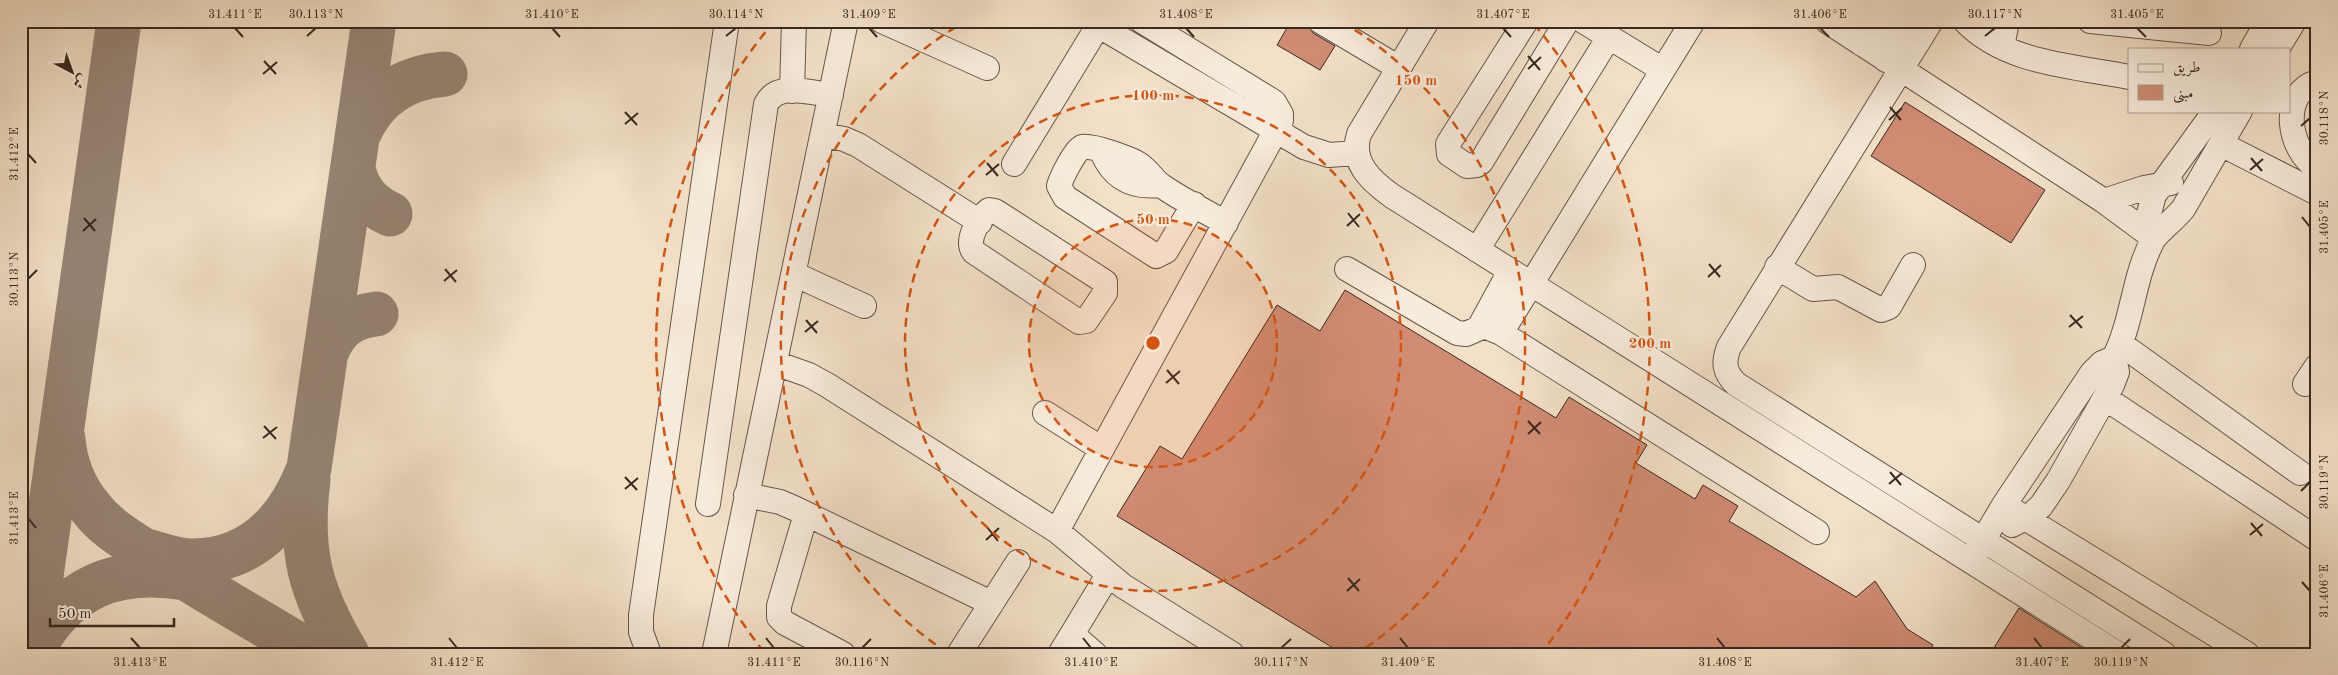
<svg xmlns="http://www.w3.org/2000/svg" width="2338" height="675" viewBox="0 0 2338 675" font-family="'Old Standard TT',Amiri,serif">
<rect width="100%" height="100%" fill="#f2e0c7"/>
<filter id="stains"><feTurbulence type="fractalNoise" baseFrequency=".004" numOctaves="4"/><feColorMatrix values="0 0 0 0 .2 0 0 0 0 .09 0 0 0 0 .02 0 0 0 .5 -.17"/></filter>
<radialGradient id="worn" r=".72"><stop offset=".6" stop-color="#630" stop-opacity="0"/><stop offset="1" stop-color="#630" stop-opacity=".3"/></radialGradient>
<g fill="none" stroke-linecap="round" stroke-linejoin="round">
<path stroke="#968474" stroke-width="45" d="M358,135C374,97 404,77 445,74
M353,169C358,191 370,205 390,214
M326,353C335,329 350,317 376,314
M63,439C65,464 75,489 91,508C106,528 127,539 147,553C201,589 258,620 313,654
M308,480C299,552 310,592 347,654
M143,550C158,554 175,561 191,561C252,562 289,520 309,468L374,21
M32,651C66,586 116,567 186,578
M30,654L119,21"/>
</g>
<path fill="#d08c73" stroke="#392820" d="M1291,21H1306L1313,33L1335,46L1320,70L1277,45Z
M1905,102L2045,190L2011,243L1871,156Z
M1345,290L1556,418L1569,397L1647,445L1636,463L1695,499L1703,485L1738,506L1729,521L1856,597L1875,581L1907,629L1933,645L1928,654H1343L1117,516L1160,446L1182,459L1277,305L1320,331Z
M2019,608L2092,654H1990Z"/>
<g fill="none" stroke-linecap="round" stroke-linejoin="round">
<g stroke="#67564a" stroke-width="26">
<path id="minor" d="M882,21L987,68
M1091,21L1304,147L1329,155L1356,153
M1320,21L1399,68
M1427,21L1359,134C1350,162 1371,181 1392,196L2118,654
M1526,21L1448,144L1449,154L1467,166L1477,165L1481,162L1567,21
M1583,21L1663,70
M1827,21L2104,201L2154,238
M1931,21L1729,347C1723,362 1724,372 1736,384L2164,654
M1965,21C2006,64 2074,66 2129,77
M2090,21L2209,33
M1862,44L1880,32L1889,21
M2002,47L2007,21
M2252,49L2268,21
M2277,49L2294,21
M1886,60L1911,21
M2317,82C2279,93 2288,150 2317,168
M792,91L794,21
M823,135L844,139L858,145L980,222
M2221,144L2317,193
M1102,152C1113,178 1132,188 1160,185
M1014,164L1098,26
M2104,201L2144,188L2171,183
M1194,204L1166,251L1156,256L1065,197L1059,186C1061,178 1075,150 1082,147C1090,144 1132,159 1140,165C1149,171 1154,181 1162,186C1182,200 1205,211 1226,223
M989,210L995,211L1105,282V293L1086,321L1079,322L974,252C965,240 979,218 989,210Z
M2154,238L2148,217L2154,195L2215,111
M1477,250L1609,37
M1777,267L1813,289L1838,287L1881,310L1889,307L1913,265
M1347,269L1457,333L1466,334L1484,326L1501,333L1817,532
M794,274L864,306
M1480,326L1510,271
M1501,333L1693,21
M2121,344L2300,473
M775,363L809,375L827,385L1057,531L1123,586L1232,654
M2305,384L2317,366
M2105,398L2317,539
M1045,413L1102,449
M746,495L780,502L794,508L991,603
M708,504L766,104C778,81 811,93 831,95
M2004,505L2247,654
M806,514L779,606V617L785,623L843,654
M2012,525L2031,515L2041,506L2058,481L2112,385L2117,372L2114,358
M1057,531L1281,121V114L1274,102L1142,21
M1976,552L2004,505L2092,373L2102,363L2114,358C2133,321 2133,277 2153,240C2158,232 2175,219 2183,209L2240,111
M1072,634L1095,654
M649,654L641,632V615L727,21
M714,654L846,21
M959,654L1018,562
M1060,654L1108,575"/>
</g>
<use href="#minor" stroke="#f7ebdb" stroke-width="24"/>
</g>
<path fill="none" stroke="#392820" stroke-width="2" d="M235,28L243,37M552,28L560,37M869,28L877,37M1186,28L1194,37M1503,28L1511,37M1820,28L1829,37M2137,28L2146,37M307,36L316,28M726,36L736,28M1985,36L1995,28M1528,56L1540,70M264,61L276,74M1528,69L1541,57M263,74L277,62M1890,107L1901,120M625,112L637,125M1889,120L1902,108M625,124L638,113M2301,126L2310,118M28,154L36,163M2251,158L2262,171M987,163L998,176M2250,170L2263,159M986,175L999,164M1348,213L1359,227M2302,217L2310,227M84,218L95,231M1347,226L1360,214M83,231L96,219M1709,264L1720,277M445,269L456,282M1708,277L1721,265M28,279L37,270M444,281L457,270M2070,315L2082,328M806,320L817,333M2069,327L2083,316M805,332L818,321M1167,370L1179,384M1166,383L1180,371M1528,421L1540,434M264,426L276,439M1528,434L1541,422M263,438L277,427M1890,472L1901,485M625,477L637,490M1889,484L1902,473M625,489L638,478M2301,491L2310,482M28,518L36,528M2251,523L2262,536M987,527L998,541M2250,535L2263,524M986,540L999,528M1348,578L1359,591M2302,582L2310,591M1347,591L1360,579M131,638L140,648M449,638L457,648M766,638L774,648M1083,638L1091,648M1400,638L1408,648M1717,638L1725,648M2034,638L2042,648M862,648L871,639M1281,648L1291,639M2121,648L2130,639"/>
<circle cx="1153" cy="343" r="124" fill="#d6540e" fill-opacity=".12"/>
<g fill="none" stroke="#d6540e" stroke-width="2.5" stroke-dasharray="9 6">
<circle cx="1153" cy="343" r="124"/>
<circle cx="1153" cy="343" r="248"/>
<path d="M948 653A372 372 0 0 1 964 22M1342 22A372 372 0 0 1 1358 653"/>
<path d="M764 652A497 497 0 0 1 772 24M1534 24A497 497 0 0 1 1542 652"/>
</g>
<circle cx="1153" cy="343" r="8" fill="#d6540e" stroke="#f7ebdb" stroke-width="2.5"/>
<g font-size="15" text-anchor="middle" font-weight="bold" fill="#d6540e" stroke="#f7ebdb" stroke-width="5" stroke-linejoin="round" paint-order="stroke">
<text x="1416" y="85">150 m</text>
<text x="1153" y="100">100 m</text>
<text x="1153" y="224">50 m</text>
<text x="1650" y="348">200 m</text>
</g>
<rect width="2338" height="675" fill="none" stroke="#f2e0c7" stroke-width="55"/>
<rect x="2128" y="48" width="162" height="65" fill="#f7ebdb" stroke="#ab9d90"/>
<rect x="2138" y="64" width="25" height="8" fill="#f7ebdb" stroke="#ab9d90"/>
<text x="2173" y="72" font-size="15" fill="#392820">طريق</text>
<rect x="2138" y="85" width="25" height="15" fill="#d08c73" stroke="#ab9d90"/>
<text x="2173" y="98" font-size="15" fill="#392820">مبنى</text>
<g transform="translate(72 72) rotate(139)" stroke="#f7ebdb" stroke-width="4" paint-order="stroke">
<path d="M0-4L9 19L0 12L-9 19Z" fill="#392820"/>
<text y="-8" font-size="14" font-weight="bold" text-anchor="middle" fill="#392820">ش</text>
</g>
<path d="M50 618v8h124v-8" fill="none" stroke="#392820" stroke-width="2.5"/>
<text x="58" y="618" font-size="15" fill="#392820" stroke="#f7ebdb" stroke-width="4" paint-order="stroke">50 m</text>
<rect x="28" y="28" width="2282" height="620" fill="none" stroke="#392820" stroke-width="2"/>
<g font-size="12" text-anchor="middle" fill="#392820">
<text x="235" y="18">31.411°E</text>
<text x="316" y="18">30.113°N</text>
<text x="552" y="18">31.410°E</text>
<text x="736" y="18">30.114°N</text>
<text x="869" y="18">31.409°E</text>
<text x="1186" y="18">31.408°E</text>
<text x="1503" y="18">31.407°E</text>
<text x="1820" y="18">31.406°E</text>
<text x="1995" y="18">30.117°N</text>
<text x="2137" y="18">31.405°E</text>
<text transform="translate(2324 118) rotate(-90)" y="4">30.118°N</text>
<text transform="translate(14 154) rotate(-90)" y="4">31.412°E</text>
<text transform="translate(2324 227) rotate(-90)" y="4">31.405°E</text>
<text transform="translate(14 279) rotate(-90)" y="4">30.113°N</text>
<text transform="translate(2324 482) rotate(-90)" y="4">30.119°N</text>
<text transform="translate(14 518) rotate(-90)" y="4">31.413°E</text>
<text transform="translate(2324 591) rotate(-90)" y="4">31.406°E</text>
<text x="140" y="666">31.413°E</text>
<text x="457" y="666">31.412°E</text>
<text x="774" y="666">31.411°E</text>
<text x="862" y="666">30.116°N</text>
<text x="1091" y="666">31.410°E</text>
<text x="1281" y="666">30.117°N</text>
<text x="1408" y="666">31.409°E</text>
<text x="1725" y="666">31.408°E</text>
<text x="2042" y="666">31.407°E</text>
<text x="2121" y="666">30.119°N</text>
</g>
<rect width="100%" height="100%" filter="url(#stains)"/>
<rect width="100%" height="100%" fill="url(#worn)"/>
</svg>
